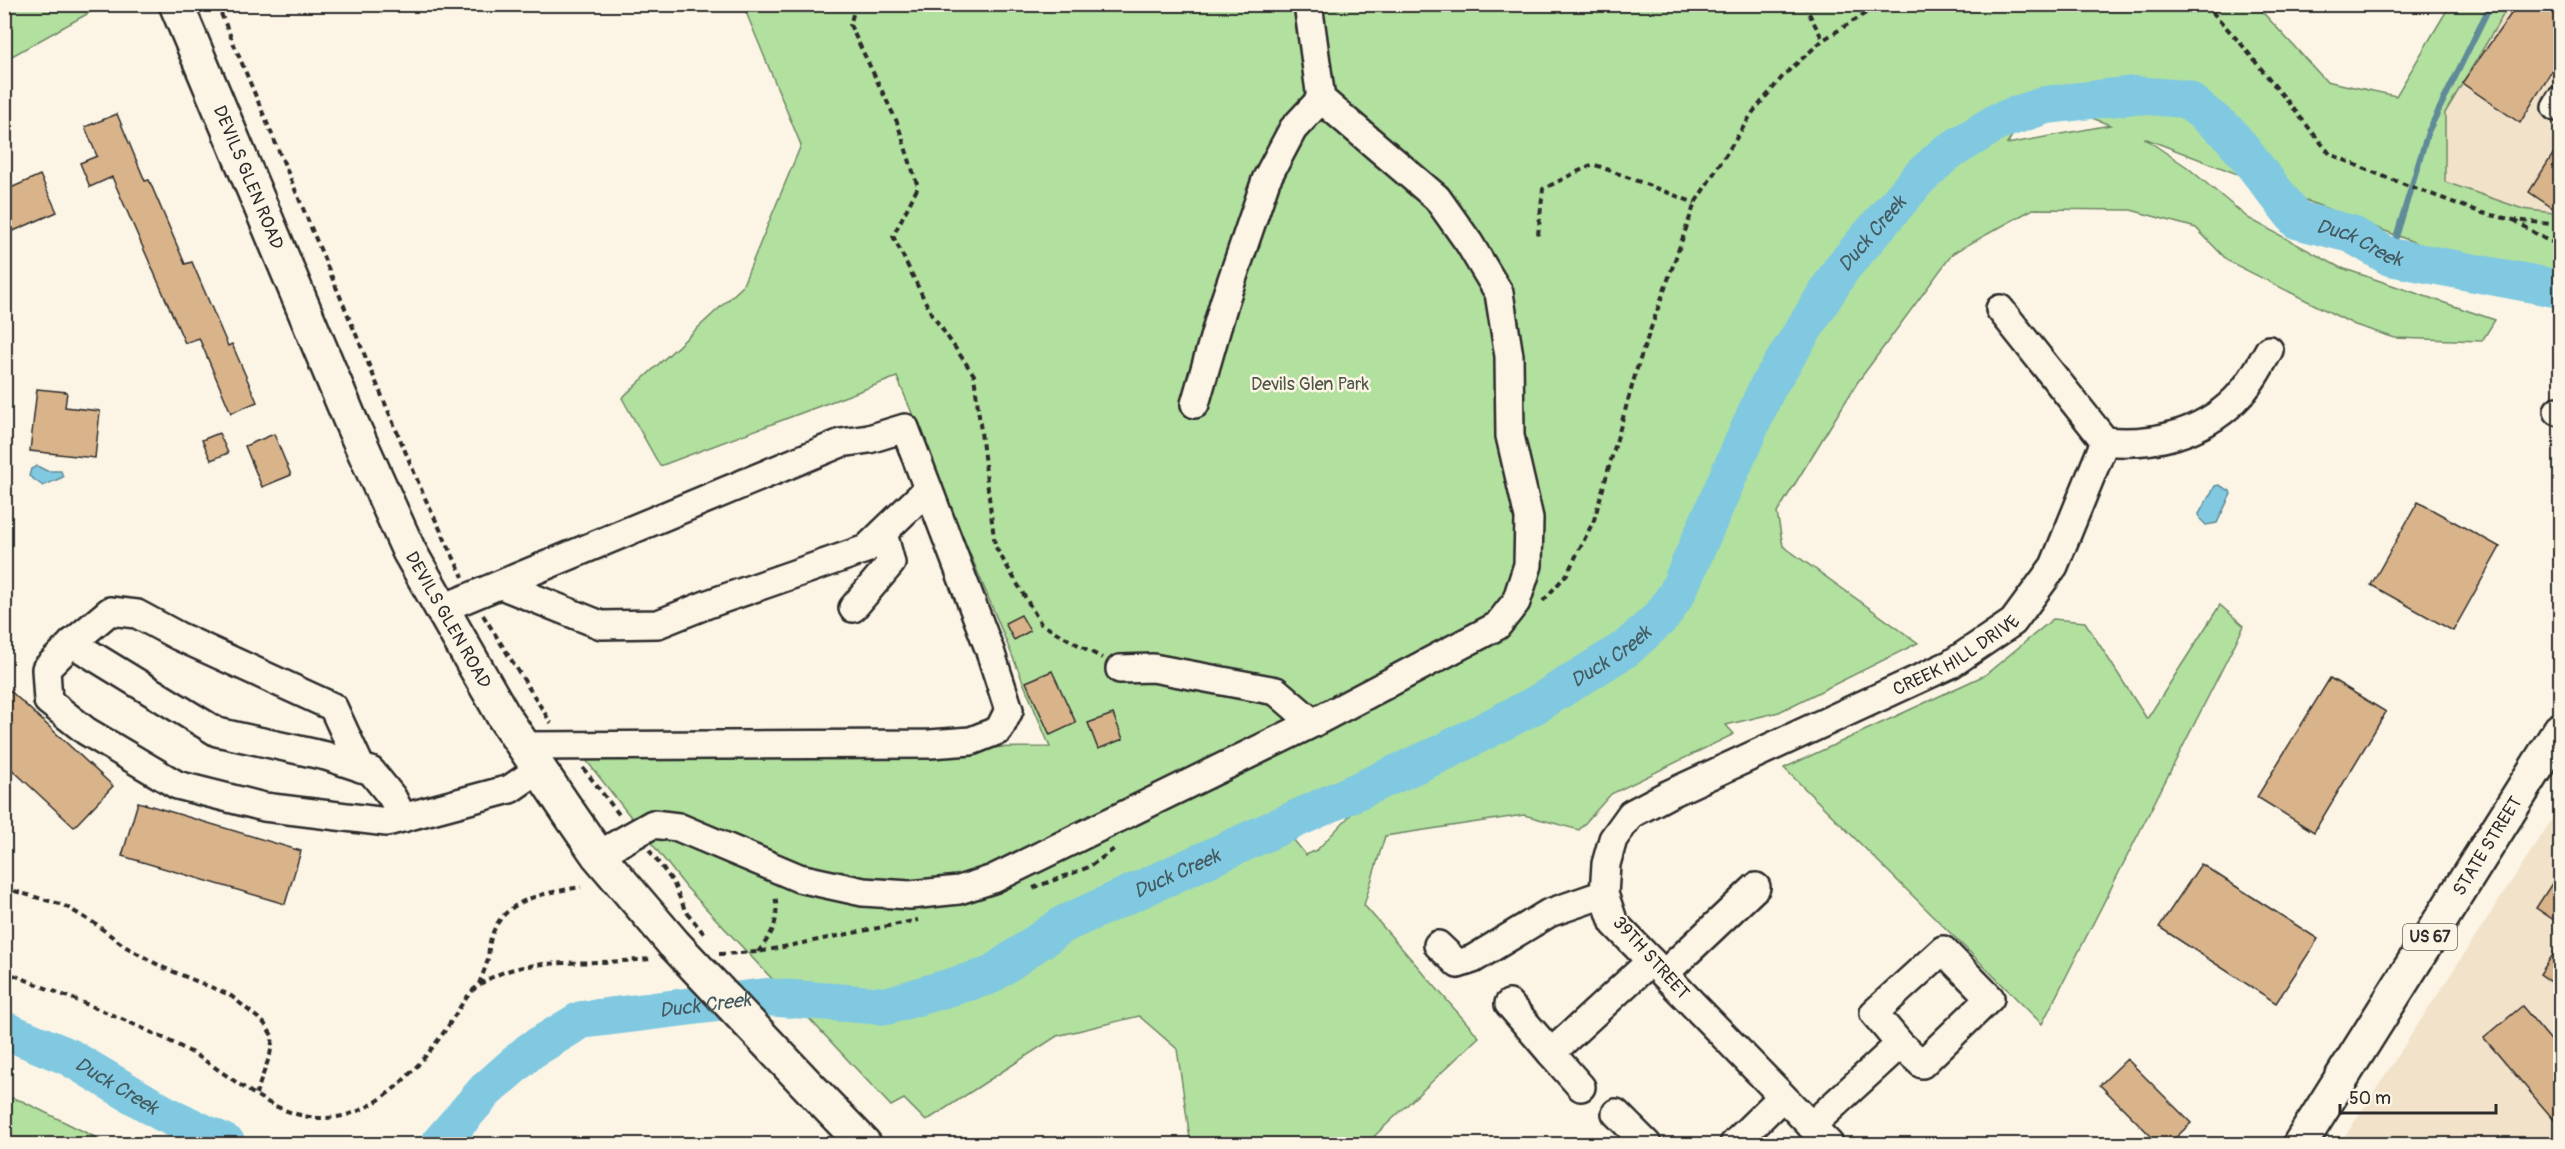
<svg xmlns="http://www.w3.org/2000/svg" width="2565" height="1149" viewBox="0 0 2565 1149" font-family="Pangolin,sans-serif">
<rect width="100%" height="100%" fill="#fcf5e5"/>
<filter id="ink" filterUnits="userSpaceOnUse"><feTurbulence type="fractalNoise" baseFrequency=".0167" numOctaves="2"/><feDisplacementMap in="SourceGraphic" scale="12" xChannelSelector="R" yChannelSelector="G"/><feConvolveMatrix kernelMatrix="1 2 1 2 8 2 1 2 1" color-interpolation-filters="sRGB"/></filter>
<g filter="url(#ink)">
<path fill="#f2e2ca" d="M2478,5H2560V214L2523,209L2386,162Z
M2560,807V1144H2340Z"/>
<path fill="#b2e09f" stroke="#6e8665" stroke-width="1.5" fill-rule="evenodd" d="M5,4H102L103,5L5,60Z
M743,5H2256L2326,81L2396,96L2450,5H2509L2445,113V182L2523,209L2560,214V296L2455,258L2144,138L2187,167L2248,218L2339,267L2495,320L2482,341L2395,338L2355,325L2228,261L2196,228L2131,210L2033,209L1953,253L1857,383L1777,513L1783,546L1918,643L1779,712L1726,725L1734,734L1611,794L1579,830L1524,815L1385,836L1364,905L1479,1037L1366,1144H1186L1190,1139L1177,1049L1139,1016L1057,1036L926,1121L904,1099L891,1106L686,887L578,750L1050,747L897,377L660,466L622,398L742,287L801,145ZM2036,96L2110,125L2007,144ZM1387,778L1406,783L1357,808L1317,850L1306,855L1293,839Z
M2220,605L2244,626L2042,1024L1784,768L1985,675L2053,619L2085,622L2147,719Z
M5,1096L22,1101L109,1144H5Z"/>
<path fill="#80c9e0" stroke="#5e8a98" stroke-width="1.5" d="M37,466L47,471H61L63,477L43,486L29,476L31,469Z
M2219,485L2230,491L2231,494L2217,523L2206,525L2200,519L2199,514L2215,486Z"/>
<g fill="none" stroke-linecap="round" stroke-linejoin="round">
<path stroke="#5e8a98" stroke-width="6" d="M2390,257L2428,132L2491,4"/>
<g stroke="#80c9e0" stroke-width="38">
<path id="s1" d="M4,1030L69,1057L163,1113L227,1144"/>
<path id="s2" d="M439,1144L486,1090L530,1051L581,1020L766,997L886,1006L989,976L1064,924L1444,752L1537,704L1627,648L1662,616L1677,593L1767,388L1842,268L1919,178L1945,154L1999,121L2046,105L2134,95L2186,99L2229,133L2297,220L2351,234L2390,257L2560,289"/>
</g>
</g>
<path fill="#d9b48b" stroke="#2b2b2b" stroke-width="1.5" d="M2518,4H2553L2560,10V57L2520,123L2462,83Z
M117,114L145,181L149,180L185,264L192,262L228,346L232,344L257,402L231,413L199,338L185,343L112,177L90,187L80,163L97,156L85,127Z
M2560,143V213L2529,192Z
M40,175L57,212L4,235V191Z
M37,389L67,392L65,407L100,411L95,458L30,451Z
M219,433L228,453L211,460L202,440Z
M274,434L291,475L262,487L245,446Z
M2418,502L2500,547L2453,631L2371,585Z
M1021,615L1030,631L1014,640L1005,623Z
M1052,671L1076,723L1050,735L1026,682Z
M2330,678L2386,712L2314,832L2257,797Z
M4,685L113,786L74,827L4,762Z
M1113,714L1123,739L1098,749L1088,723Z
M138,802L301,851L285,904L122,856Z
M2201,864L2318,939L2276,1003L2159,927Z
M2560,871V924L2536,908Z
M2560,944V988L2540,974Z
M2522,1006L2560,1051V1127L2484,1038Z
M2127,1059L2191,1123L2169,1144H2159L2100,1085Z"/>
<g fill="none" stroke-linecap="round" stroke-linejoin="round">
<g stroke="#2b2b2b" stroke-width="32">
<g id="minor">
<path d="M2556,107L2560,100"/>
<path d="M2000,309L2105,441C2151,446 2201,434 2235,400C2249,386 2259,368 2269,350"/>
<path d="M1195,404L1224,303L1266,180L1293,129L1321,99"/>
<path d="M2558,411L2560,412"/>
<path d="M501,585L601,625L658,624L708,604L866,549L928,489"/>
<path d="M853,608L891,563L883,533"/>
<path d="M441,609L841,443L869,439L905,428L990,651L1009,710L999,730L971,741L930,744L523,746"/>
<path d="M72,643L110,611L137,614L178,636L333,707L361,768"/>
<path d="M1120,669L1153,668L1276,691L1313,723"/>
<path d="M403,818L392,797L371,771L326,756L217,732L72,643L46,669L48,701L86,731L177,785L264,807L387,822L510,789L539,769"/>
<path d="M598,855L653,824L678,827L799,878L863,892L910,895L959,890L993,879L1313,723L1497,626L1516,602L1528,565L1529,518L1510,436L1509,356L1499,293L1469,243L1437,198L1321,99L1308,4"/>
<path d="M1438,945L1458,964L1473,959L1549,913L1604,894"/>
<path d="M1664,974L1756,887"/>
<path d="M1509,1004L1551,1053L1651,961"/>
<path d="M1551,1053L1581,1087"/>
<path d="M1616,1113L1647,1144"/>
<path d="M1811,1126L1900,1044L1874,1013L1943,950L1990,998L1922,1064L1900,1044"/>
<path d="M1734,1144L1782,1097"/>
<path id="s3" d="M1829,1144L1614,923L1604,894L1606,864L1613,839L1631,814L1667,795L1951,664L2013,622L2054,566L2105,441"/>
</g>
</g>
<g stroke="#2b2b2b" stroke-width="38">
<g id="major">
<path id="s4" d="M176,4L351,422L409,551L504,717L569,813L598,855L674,944"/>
<path d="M814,1092L864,1144"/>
<path id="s5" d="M2300,1144L2560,730"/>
</g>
</g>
<path stroke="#2b2b2b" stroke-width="4" stroke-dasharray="6 4.5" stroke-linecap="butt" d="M217,4L424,496L463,577
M856,4L850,25L897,122L918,187L893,236L931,313L974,375L995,546L1041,624L1102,658
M1804,4L1823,40
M2205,4L2242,45L2330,154L2380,175L2482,213L2514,220L2560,225
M2514,220L2545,239L2560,245
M1538,235L1543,189L1593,164L1695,203
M1543,601L1567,574L1594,520L1638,365L1695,203L1753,112L1784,75L1823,40L1880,4
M483,615L551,723
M583,768L621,817
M649,850L673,882L685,910L704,934
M4,888L63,905L94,923L126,947L162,967L230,995L264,1023L273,1037L270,1055L256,1094
M1033,888L1089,867L1117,847
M758,952C775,930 779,921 775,894
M719,954L758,952L918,920
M4,971C64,996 126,1018 183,1048C225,1069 262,1110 310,1117C368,1126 413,1075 444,1032C455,1017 464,996 479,985C515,960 557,964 598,962C616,962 634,960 652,959
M479,984C482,976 486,967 488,958C489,950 489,942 492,935C505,897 547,893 581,887"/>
<use href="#minor" stroke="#fcf5e5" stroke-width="27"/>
<use href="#major" stroke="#fcf5e5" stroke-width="33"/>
<g stroke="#2b2b2b" stroke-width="38" stroke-linecap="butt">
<path id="major-bridge" d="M674,944L814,1092"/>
</g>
<use href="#major-bridge" stroke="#fcf5e5" stroke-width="33"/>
</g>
</g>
<g text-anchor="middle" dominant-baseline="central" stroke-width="5" stroke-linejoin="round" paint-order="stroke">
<rect fill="#fcf5e5" stroke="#6a6863" stroke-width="1.5" x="2403" y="924" width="54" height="26" rx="4.5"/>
<g font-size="16" font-weight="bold" fill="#2b2b2b">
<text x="2430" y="937">US 67</text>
</g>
<g font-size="18" fill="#2b2b2b" stroke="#fcf5e5">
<text stroke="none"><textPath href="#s4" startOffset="188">DEVILS GLEN ROAD</textPath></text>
<text stroke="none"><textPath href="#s4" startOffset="674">DEVILS GLEN ROAD</textPath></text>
<text stroke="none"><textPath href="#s3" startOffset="788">CREEK HILL DRIVE</textPath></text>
<text stroke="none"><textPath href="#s5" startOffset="352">STATE STREET</textPath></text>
<text transform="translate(1651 958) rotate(48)">39TH STREET</text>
</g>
<g font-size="18" fill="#4d5848" stroke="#fcf5e5">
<text x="1310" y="384">Devils Glen Park</text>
</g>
<g font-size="20" font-style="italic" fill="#445a61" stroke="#fcf5e5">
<text stroke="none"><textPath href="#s2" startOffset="1809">Duck Creek</textPath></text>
<text stroke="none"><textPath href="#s2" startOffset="2403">Duck Creek</textPath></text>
<text stroke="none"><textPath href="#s2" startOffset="1305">Duck Creek</textPath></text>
<text stroke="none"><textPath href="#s2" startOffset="819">Duck Creek</textPath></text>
<text stroke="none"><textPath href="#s2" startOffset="315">Duck Creek</textPath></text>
<text stroke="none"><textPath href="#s1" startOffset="126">Duck Creek</textPath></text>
</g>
</g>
<rect width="2565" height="1149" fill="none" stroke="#fcf5e5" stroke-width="24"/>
<rect x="12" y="12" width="2541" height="1125" fill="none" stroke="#2b2b2b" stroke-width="2" filter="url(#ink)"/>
<path d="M2340 1104v9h156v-9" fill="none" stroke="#2b2b2b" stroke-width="3"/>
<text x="2349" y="1104" font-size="18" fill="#2b2b2b" stroke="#fcf5e5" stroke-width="4.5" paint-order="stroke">50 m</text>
</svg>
